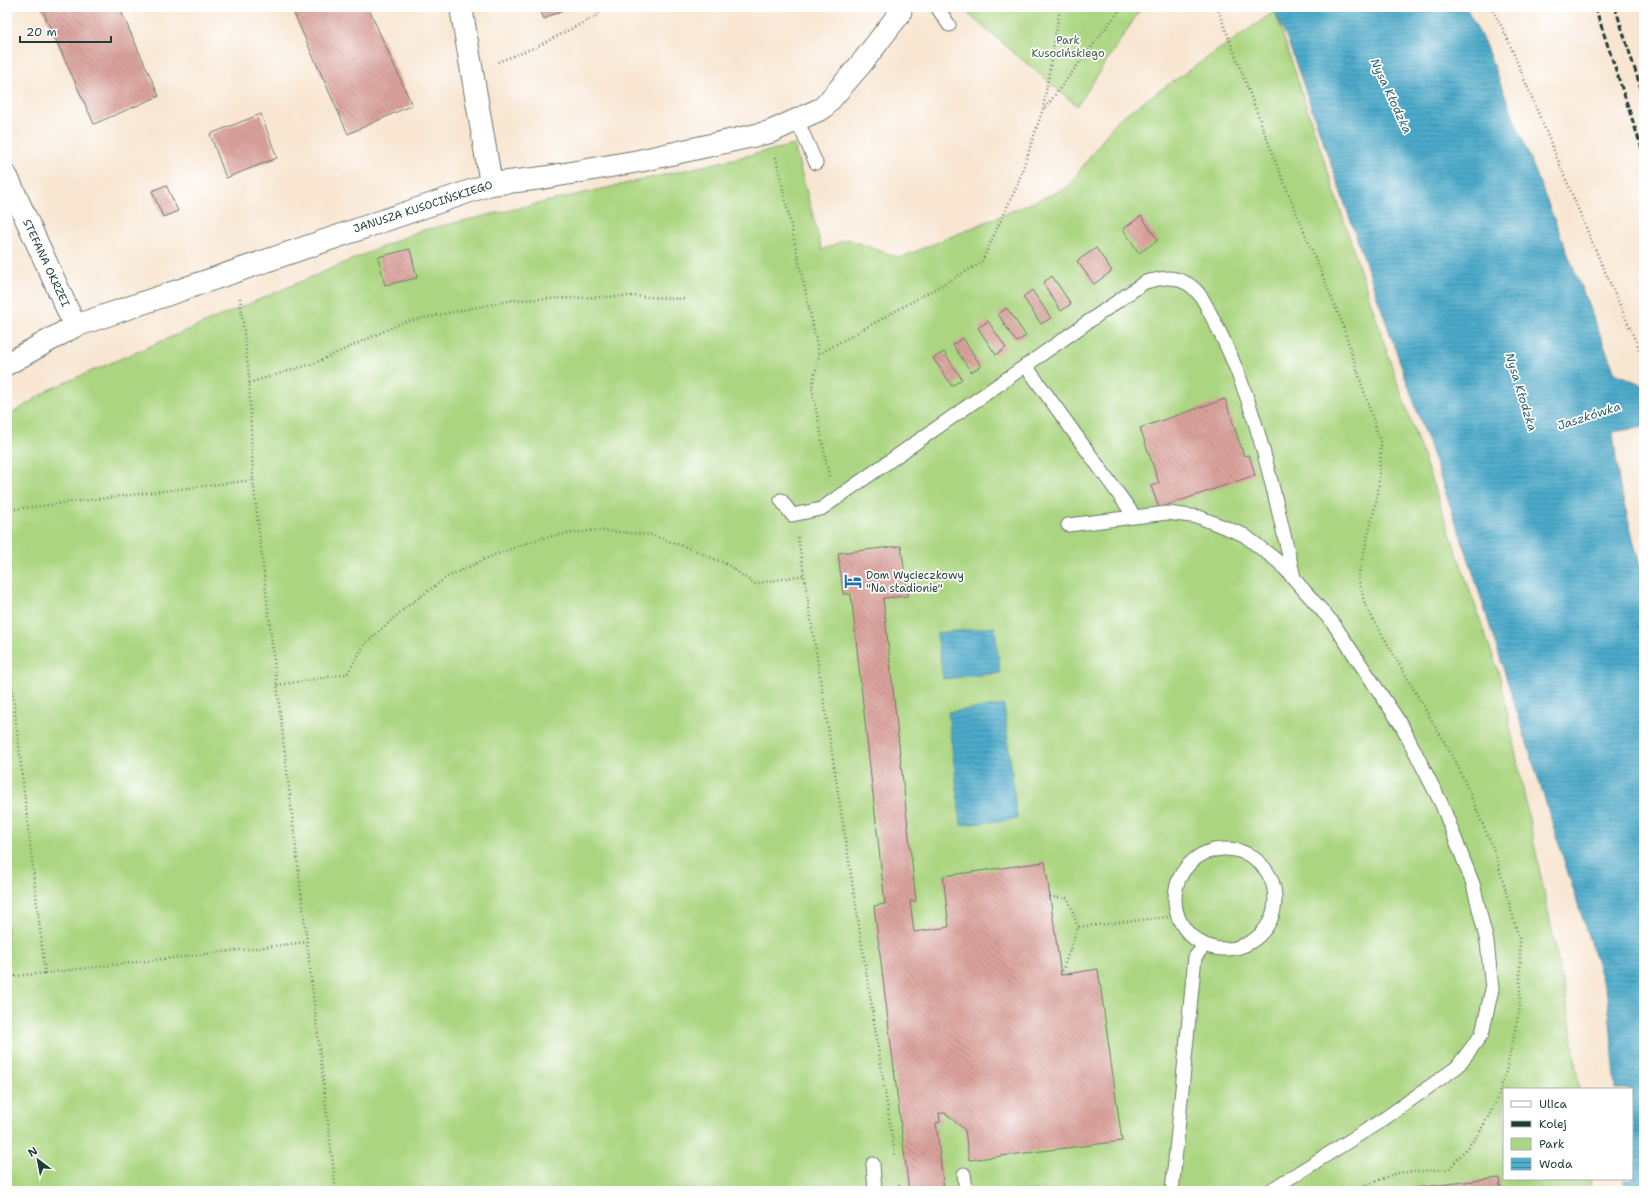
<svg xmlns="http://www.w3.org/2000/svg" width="1651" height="1198" viewBox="0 0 1651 1198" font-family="'Shantell Sans',sans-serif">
<defs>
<pattern id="water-rules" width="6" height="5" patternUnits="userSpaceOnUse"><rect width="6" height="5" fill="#4dabcb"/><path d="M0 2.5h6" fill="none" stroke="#3f8ca6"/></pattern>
<pattern id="building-back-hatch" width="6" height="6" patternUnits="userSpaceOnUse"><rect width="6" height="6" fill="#dba29c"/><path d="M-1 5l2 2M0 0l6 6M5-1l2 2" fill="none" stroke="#b18580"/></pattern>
</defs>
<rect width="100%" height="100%" fill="#fff"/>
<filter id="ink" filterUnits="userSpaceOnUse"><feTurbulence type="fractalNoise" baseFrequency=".025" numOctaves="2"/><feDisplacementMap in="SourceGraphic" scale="8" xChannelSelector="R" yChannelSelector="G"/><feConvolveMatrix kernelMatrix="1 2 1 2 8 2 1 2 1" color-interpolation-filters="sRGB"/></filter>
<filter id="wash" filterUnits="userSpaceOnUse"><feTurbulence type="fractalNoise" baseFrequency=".012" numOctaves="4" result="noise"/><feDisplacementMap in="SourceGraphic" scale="16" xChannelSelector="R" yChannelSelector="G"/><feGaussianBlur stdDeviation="0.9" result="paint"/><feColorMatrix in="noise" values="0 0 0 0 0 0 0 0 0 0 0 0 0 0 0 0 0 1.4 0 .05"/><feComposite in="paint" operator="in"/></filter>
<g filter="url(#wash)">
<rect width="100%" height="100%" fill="#f8e6d2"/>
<path fill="#abd580" stroke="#65895a" d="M960,7H1142L1077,106Z
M1275,11L1394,373L1500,677L1569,1014L1579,1089H1504V1179H1591L1592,1191H7V417L50,389L419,231L794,145L822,250L847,239L900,258L1067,188L1117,120Z"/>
<path fill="url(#water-rules)" stroke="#367480" d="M1273,7H1466L1484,42L1615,373L1643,385L1644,388V427L1613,432L1619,483L1644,582V1191H1625L1624,1179H1632V1089H1616L1608,999L1467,554L1288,41Z
M995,627L1000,673L943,679L937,633Z
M1004,705L1017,819L961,825L948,712Z"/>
<g id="blocks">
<path fill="url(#building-back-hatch)" d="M41,7H119L159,96L94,124Z
M291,7H368L412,105L348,134Z
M539,7H569L544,19Z
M261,114L277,158L226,178L210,134Z
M166,185L178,211L163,217L152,191Z
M1141,216L1158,240L1139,253L1123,229Z
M1096,248L1112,271L1094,284L1077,261Z
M410,249L417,278L385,285L378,257Z
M1052,276L1071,304L1061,311L1043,283Z
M1032,290L1051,318L1041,324L1023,297Z
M1007,308L1026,336L1016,342L998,314Z
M988,321L1006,348L996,355L978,328Z
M963,338L981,366L971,372L953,345Z
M944,352L962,379L952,386L933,358Z
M1225,399L1244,456L1249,455L1255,475L1159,508L1151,486L1159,483L1140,428Z
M901,546L908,596L883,598L916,901H910L914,932L949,927L943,876L1045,862L1061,975L1098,969L1122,1141L969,1160L965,1130L945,1113H939L940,1122L936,1123L944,1191H909L874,906L885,904L851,594H843L838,553Z
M1499,1178L1501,1191H1396V1190Z"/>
</g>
</g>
<g filter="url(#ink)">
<use href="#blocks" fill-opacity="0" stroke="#6b786b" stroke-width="1"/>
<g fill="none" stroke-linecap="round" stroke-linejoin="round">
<g stroke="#6b786b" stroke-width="15">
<path id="service" d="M937,7L949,25
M797,120L816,163
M1026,366L1135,517
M781,500L792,515L821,509L1145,282C1159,279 1170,275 1184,282C1199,288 1206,305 1213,319C1256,399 1273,490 1294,577
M1068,525L1167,513L1199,517L1244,535L1280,563L1333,623L1402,726L1442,805L1473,884L1487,942L1492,989L1482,1034L1457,1067L1381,1121L1269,1191
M1175 899a50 50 0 1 1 100 0a50 50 0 1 1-100 0Z
M873,1164L875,1191
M964,1174L966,1191
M1172,1191L1195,957L1204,946"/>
</g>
<g stroke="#6b786b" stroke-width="24">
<path id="minor" d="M461,7L491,184
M7,177L75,326
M7,364L75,326L491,184L542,178L639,161L770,132L823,108L861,64L900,13L901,7"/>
</g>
<path stroke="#6b786b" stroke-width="2.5" stroke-dasharray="1 3" stroke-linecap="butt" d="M1217,7L1278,168L1342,323L1381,444L1378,494L1358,577L1365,605L1458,766L1495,853L1520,942V1007L1507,1068L1496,1102L1478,1135L1449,1169L1397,1173L1364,1186L1361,1191
M1491,7L1505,33L1592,242L1644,360
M498,62L536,47L596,16L603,7
M1045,108L1122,7
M776,157L819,354
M240,298L249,376L253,480
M7,326L11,331
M249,383L315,363L404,322L513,300L631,296L685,299
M829,476L812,388L819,354L981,263L1017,186L1043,109L1060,7
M7,510L253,480L336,1191
M798,537L895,1155
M7,643L45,973L307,942
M277,685L347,674L365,644L405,608L447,577L494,555L545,537L596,530L651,535L694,550L728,565L754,584L804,575
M1050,897L1068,898L1078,927
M1061,975L1078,927L1177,916
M7,977L45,973
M899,1184L900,1191"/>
<use href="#service" stroke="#fff" stroke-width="13"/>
<use href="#minor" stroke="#fff" stroke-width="22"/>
<path stroke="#1f3d34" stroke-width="3" stroke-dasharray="6 3" stroke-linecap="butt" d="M1595,7L1644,155
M1615,7L1644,98"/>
</g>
</g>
<defs>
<g id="hotel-bare" transform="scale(1.38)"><path d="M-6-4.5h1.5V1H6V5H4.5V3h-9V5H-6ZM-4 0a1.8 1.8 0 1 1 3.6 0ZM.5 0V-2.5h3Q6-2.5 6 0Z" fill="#1f6fb2" stroke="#fff" stroke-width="2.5" paint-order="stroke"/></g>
</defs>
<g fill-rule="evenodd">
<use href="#hotel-bare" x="853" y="581"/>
</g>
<g text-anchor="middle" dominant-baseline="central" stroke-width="3.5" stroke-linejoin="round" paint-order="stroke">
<g font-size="11" fill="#426347" stroke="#fff">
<text x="1068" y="40">Park<tspan x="1068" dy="13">Kusocińskiego</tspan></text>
</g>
<g font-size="11" fill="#1f3d34" stroke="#fff">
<text transform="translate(423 207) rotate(-18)">JANUSZA KUSOCIŃSKIEGO</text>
<text transform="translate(46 263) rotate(65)">STEFANA OKRZEI</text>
</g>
<g font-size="11" fill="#1f3d34" stroke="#fff" text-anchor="start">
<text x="866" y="575">Dom Wycieczkowy<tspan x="866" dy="13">"Na stadionie"</tspan></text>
</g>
<g font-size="12" font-style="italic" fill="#2f6469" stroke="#fff">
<text transform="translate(1391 96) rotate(65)">Nysa Kłodzka</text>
<text transform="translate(1521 392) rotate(73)">Nysa Kłodzka</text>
<text transform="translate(1589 416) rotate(-18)">Jaszkówka</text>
</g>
</g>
<rect width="1651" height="1198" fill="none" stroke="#fff" stroke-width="24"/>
<rect x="1503" y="1088" width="130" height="92" fill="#ffffff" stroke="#a5b1ae"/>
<rect x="1511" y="1101" width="20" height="6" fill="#ffffff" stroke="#a5b1ae"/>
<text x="1539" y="1108" font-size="12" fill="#1f3d34">Ulica</text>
<rect x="1511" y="1121" width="20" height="6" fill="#1f3d34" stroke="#a5b1ae"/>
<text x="1539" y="1128" font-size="12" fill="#1f3d34">Kolej</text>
<rect x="1511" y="1138" width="20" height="12" fill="#abd580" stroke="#a5b1ae"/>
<text x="1539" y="1148" font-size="12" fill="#1f3d34">Park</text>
<rect x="1511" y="1158" width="20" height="12" fill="url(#water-rules)" stroke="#a5b1ae"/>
<text x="1539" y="1168" font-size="12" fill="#1f3d34">Woda</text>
<g transform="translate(38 1160) rotate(328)" stroke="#ffffff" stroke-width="3" paint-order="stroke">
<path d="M0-3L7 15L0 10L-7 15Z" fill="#1f3d34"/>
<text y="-6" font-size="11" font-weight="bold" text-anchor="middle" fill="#1f3d34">N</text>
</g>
<path d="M20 36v6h91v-6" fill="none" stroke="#1f3d34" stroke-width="2"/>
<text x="26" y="36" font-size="12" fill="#1f3d34" stroke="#ffffff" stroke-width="3" paint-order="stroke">20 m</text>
</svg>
